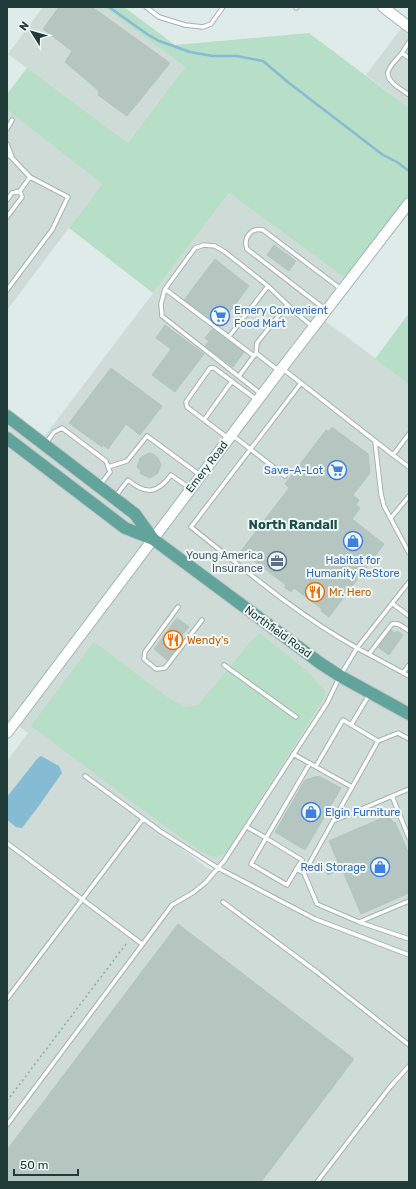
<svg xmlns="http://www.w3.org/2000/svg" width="416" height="1189" viewBox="0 0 416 1189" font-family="Rubik,sans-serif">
<rect width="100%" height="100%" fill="#dfebe8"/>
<path fill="#cedbd7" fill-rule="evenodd" d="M43,7H104L185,67L128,143L8,54Z
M409,18V108L366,75Z
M7,110L102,184L7,310Z
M229,193L349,281L321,318L409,383V1182H7V761L28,733L15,723L7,733V416L41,441ZM162,833L233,877L207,868Z"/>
<path fill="#b7dec7" d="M104,7H124L175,45L309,33L409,108V203L349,281L229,193L153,293L69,228L102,184L7,110V94L27,68L128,143L185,67Z
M409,313V384L375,359Z
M260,633L309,673L326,692L324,698L227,852L220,856L213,857L202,852L158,821L31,726L93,643L97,644L167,697L185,707L198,705L253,639Z"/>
<path fill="#85bcd3" d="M41,756L59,766L62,773L38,807L22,828L16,827L7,820V797L37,759Z"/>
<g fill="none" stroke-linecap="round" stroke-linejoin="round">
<path stroke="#85bcd3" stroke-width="2.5" d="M109,7L147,34L159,41L190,52L213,56H237L263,61L289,83L383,155L397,162L409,171"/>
</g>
<path fill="#b5c6c1" stroke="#b2c5c0" d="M59,7H92L170,63L127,116L98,95L99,91L65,62L72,51L43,29Z
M274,245L296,261L289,271L267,255Z
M215,259L249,286L219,326L184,300Z
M165,325L204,354L175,392L152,375L171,349L156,338Z
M212,329L244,352L233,367L205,346L209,341L205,338Z
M111,368L162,406L140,435L126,424L108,449L103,445L102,447L69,423Z
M332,427L368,454L370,473L353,495L359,500L356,505L360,508L352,519L384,544L329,617L321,611L322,609L294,588L291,592L284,587L286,585L241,551L289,488L285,484L326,430L329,431Z
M149,453L153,454L158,458L161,465L158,473L150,478L141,474L140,470L137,467L140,458Z
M177,618L189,627L181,636L183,637L179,643H180L167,660L154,649Z
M391,630L395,633L397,631L403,635L389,655L378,647Z
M319,776L341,788L305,850L275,832L305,780Z
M389,815L393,823L395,822L409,854V893L361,914L342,869L328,875L324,868L338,862L329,841Z
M178,924L354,1059L261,1182H7V1150Z"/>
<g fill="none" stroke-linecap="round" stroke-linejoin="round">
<g stroke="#a2b3b0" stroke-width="5.5">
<path id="lane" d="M146,7L159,17L185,25L203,27L211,24L223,7
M296,8L297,7
M409,42L402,53L409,58
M402,53C398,58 390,65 388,72C386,82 403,90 409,95
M7,129L12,120
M7,144L12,157
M7,154L12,158L30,177L20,191L12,193L7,200
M7,217L22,197L20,191
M165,289L254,356
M7,290L52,230L68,197L30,177
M326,310L247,249C243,238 251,227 263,230L341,289
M231,334L268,286
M256,353L279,371
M283,369L393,455L409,434
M239,376L256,353L257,343L287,305
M301,383L191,527C245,570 298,615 357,648L409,582
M261,394L162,316L161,304L165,289L195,248L204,245L215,246L225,252L268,286L296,313L313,327
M204,420L232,381
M232,435L285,476
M228,438L187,407L186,402L210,368H214L257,400
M375,441L381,494L384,506L409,553
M46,443L54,432L62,428L106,461L110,472L100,485
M393,455L409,467
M108,467L127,461L147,436L200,475
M115,497L128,480C146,495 157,494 171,475L191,489
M391,518L409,496
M393,604L409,616
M178,607L145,652L144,659L156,669L165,668L202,620
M369,654L392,624C399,622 404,628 409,631
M224,665L296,717
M403,673L409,665
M351,725L369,695
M378,741L398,733L409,739
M293,754L352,787
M85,776L160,831L218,868L315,919L409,955
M392,796L409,838
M333,821L409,789
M247,827L266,838L310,763
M266,838L302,860L287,885L251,864Z
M7,843L142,944
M296,869L304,873L378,741L343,720L316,766
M304,873L317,904L359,922L409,901
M223,902L317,972L409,1045
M359,922L409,939
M7,999L143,819
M7,1125L172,905L194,892L206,882L224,861L327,703L340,676L357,648L409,676
M317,1182L390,1087L409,1066"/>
</g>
<g stroke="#9eb7b2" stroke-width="12">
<path id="secondary" d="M383,7L409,27
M7,733L282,368L409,203"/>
</g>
<g stroke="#c1c8c7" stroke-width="14">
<path id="primary" d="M7,416L135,514L153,539
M7,438L125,528L153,539L320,663L340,676L409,714"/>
</g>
<path stroke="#7fb0a8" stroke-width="1.5" stroke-dasharray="2 3" stroke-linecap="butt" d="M7,1101L126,944"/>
<use href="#lane" stroke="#fff" stroke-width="3.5"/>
<use href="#secondary" stroke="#fff" stroke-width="10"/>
<use href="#primary" stroke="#62a39b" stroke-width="12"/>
</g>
<defs>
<g id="supermarket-ring" transform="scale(1)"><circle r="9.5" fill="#f0f8f5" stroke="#3f7fe0" stroke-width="1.5"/><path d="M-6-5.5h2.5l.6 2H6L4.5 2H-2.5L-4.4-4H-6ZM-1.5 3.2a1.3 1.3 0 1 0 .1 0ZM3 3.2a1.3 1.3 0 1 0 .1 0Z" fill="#3f7fe0"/></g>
<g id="shop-ring" transform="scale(1)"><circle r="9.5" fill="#f0f8f5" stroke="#3f7fe0" stroke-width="1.5"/><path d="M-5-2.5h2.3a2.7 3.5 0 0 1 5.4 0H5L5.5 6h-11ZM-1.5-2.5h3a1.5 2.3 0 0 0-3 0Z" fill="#3f7fe0"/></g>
<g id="office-ring" transform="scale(1)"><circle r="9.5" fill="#f0f8f5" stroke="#5c6f8a" stroke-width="1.5"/><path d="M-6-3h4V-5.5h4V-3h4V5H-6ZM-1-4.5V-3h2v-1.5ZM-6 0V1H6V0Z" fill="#5c6f8a"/></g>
<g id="restaurant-ring" transform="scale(1)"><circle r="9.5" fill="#f0f8f5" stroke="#e8710a" stroke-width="1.5"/><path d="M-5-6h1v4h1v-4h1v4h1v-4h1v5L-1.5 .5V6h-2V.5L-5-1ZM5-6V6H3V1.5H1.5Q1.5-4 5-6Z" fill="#e8710a"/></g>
</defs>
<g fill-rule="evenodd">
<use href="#supermarket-ring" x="220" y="316"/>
<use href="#supermarket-ring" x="337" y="470"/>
<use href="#shop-ring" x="353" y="541"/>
<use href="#office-ring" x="277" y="561"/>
<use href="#restaurant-ring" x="315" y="592"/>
<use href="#restaurant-ring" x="173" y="640"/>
<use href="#shop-ring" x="311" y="812"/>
<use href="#shop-ring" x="380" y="867"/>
</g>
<g text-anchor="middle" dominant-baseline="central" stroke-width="4" stroke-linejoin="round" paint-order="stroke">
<g font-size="11" fill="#366cbe" stroke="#f0f8f5" text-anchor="start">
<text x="234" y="310">Emery Convenient<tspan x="234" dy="13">Food Mart</tspan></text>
<text x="323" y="470" text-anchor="end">Save-A-Lot</text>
<text x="353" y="560" text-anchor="middle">Habitat for<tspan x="353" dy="13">Humanity ReStore</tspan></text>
<text x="325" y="812">Elgin Furniture</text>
<text x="366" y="867" text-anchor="end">Redi Storage</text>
</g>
<g font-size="11" fill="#203c38" stroke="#f0f8f5">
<text transform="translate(207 467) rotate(-53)">Emery Road</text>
<text transform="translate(278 632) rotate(36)">Northfield Road</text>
</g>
<g font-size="11" fill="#4e5e75" stroke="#f0f8f5" text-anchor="end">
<text x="263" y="555">Young America<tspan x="263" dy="13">Insurance</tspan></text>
</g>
<g font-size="11" fill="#c56008" stroke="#f0f8f5" text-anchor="start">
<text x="329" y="592">Mr. Hero</text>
<text x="187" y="640">Wendy's</text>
</g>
<g font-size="13" font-weight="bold" fill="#1b4f49" stroke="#f0f8f5">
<text x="293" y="524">North Randall</text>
</g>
</g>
<rect width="416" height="1189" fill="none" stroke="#203c38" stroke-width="16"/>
<g transform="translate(32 32) rotate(307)" stroke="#f0f8f5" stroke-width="3" paint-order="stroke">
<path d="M0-3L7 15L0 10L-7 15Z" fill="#203c38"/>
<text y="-6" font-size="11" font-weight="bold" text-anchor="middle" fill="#203c38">N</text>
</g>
<path d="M14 1169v6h64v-6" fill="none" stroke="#203c38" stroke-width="2"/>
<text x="20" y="1169" font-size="12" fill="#203c38" stroke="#f0f8f5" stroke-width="3" paint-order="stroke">50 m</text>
</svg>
